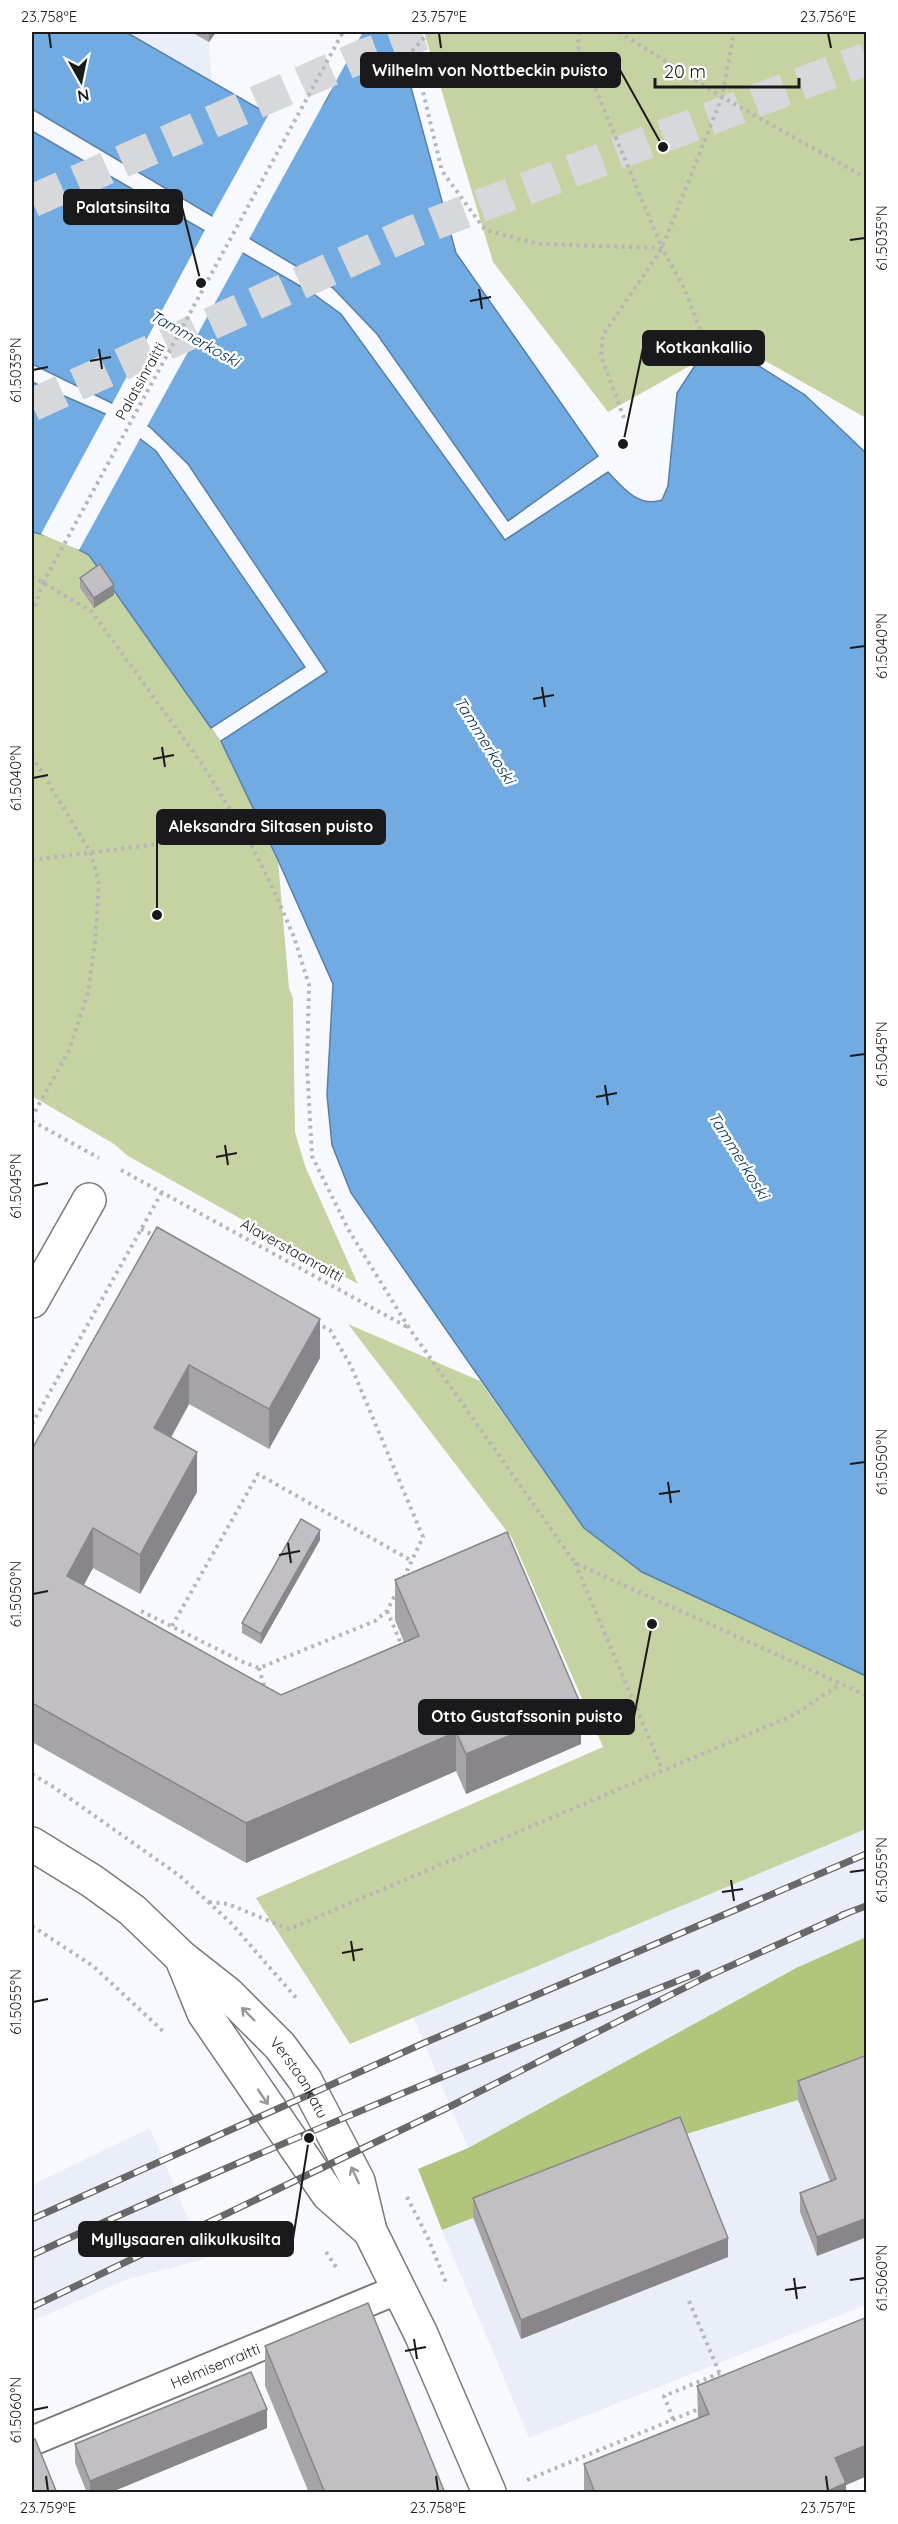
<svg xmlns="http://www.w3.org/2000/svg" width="898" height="2524" viewBox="0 0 898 2524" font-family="Quicksand,sans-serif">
<rect width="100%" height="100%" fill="#f8f9fe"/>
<path fill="#eaeef9" d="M127,32H216L209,43L212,81Z
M866,1829V1937L796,1968L468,2148L413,2017Z
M866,2074V2305L529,2438L442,2230L680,2136L798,2100Z
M150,2128L205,2259L128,2279L32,2321V2185Z"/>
<path fill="#c5d2a2" d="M424,32H866V418L732,342L608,412L493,262Z
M32,532L57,538L89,555L221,741L278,860L289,988L293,998L295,1132L305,1166L358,1284L128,1156L114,1144L32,1096Z
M348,1324L480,1381L584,1528L642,1572L866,1676V1829L350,2044L256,1898L603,1747L512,1538Z"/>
<path fill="#b2c57c" d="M866,1937V2074L798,2100L680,2136L442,2230L418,2169L468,2148L796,1968Z"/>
<path fill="#72abe1" stroke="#5880a6" stroke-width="1.5" d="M32,32H126L275,118C283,118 292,119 299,118C343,109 333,64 327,32H393L405,65L456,253L598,456L508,521L377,334L333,288L32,109Z
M32,131L312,293L341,314L505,540L608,472C623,488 639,508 662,500L668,486L677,393L696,364L735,362L759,366L805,395L866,453V1676L642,1572L584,1528L351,1193L332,1145L327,1095L333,984L278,860L221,741L327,672L188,464L150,427L118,406L32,364Z
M32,382L110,416L156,451L305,667L211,728L89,555L57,538L32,532Z"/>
<path fill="#f8f9fe" d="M324,32H363L248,241L211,219L270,112L276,115H299L317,106L329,90L330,65Z
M206,228L244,250L146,428L111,406Z
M107,412L142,435L79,550L41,534Z"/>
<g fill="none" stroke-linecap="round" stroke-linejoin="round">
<path stroke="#d7d8dc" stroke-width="33" stroke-dasharray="33 16" stroke-linecap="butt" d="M32,201L362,56L428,32
M32,405L412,232L866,59"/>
<g stroke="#797a7e" stroke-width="32">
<g id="service">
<path id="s1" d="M32,2441L399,2289"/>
</g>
</g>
<g stroke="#797a7e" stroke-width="36">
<g id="minor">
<path d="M32,1301L89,1200"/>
<path id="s2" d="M32,1844L92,1881L132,1910L181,1957L228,1994L280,2046L305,2080L358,2181L370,2231L421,2334L489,2492"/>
<path d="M182,1959L204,2013L328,2194L370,2231"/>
</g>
</g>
<path stroke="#b5b6ba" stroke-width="4" stroke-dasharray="3 4.5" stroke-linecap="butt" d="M429,32L413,50L442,171L485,230L539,244L662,248L683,286L706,344
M579,32L578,47L662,248
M619,32L722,97L866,178
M624,418L601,356L603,335L662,248L722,97L734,32
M32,576L92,612L202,764L245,833L270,882L294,937L309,985L307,1066L312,1156L348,1229L409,1328L575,1563L866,1695
M32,613L43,583
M32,756L91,853L99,884L95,942L88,993L69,1050L32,1117
M32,860L245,833
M32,1121L99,1158
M121,1170L409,1328
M141,1229L157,1237
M316,1323L330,1330L351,1366L423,1537L403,1579
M32,1424L162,1192
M575,1563L662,1769
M141,1611L243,1662L259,1668L375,1621L387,1611L397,1591
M387,1611L402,1646
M172,1626L258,1474L412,1561
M259,1668L265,1690
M32,1774L55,1788L180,1876L231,1923L297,1999
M209,1902L228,1904L289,1929L794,1715L839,1685
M32,1926L93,1966L165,2033
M407,2197L428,2238L447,2285
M326,2252L338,2270
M689,2301L722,2379
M673,2419L664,2396L720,2373
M527,2480L701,2408"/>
<use href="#service" stroke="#fff" stroke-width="28"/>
<use href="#minor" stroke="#fff" stroke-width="33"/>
<g stroke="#68686b" stroke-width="7">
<path id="rail" d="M842,1915L866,1906
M32,2219L424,2043L866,1854
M32,2255C251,2154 474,2063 697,1973
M32,2307L451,2106L708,1976L850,1912"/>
</g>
<use href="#rail" stroke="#fff" stroke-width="4.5" stroke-dasharray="14" stroke-linecap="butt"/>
<path stroke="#b5b6ba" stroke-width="4" stroke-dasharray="3 4.5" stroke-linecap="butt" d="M43,583L343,32"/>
</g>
<path fill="#a7a4a8" d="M191,32H216L209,42Z
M80,578L114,595L94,608L80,588Z
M157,1227L320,1358L269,1449L189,1404L171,1438L197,1492L140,1594L93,1568L84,1585L281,1695L404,1642L395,1620V1580L581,1744L466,1794L456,1771L246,1863L32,1742V1449Z
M320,1540L261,1644L242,1633V1623Z
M867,2055L817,2256L800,2212V2193L830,2181L798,2100V2081Z
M473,2198L728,2257L521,2339L473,2217Z
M867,2317V2476L846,2485V2493H584V2464L698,2418L697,2386Z
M265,2346L445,2493H309L265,2386Z
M267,2428L109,2493H87L75,2463V2444Z"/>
<path fill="#888688" d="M209,32H216L209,42Z
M114,585V595L94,608V598Z
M320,1319V1358L269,1449V1409Z
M189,1365V1404L154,1468V1428Z
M197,1452V1492L140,1594V1555Z
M93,1528V1568L67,1615V1576Z
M320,1530V1540L261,1644V1634Z
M581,1705V1744L466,1794V1754Z
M456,1732V1771L246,1863V1823Z
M867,2218V2237L817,2256V2237Z
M728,2238V2257L521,2339V2320Z
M267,2409V2428L109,2493H90V2481Z
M867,2445V2476L846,2485V2493H823L835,2458Z"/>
<path fill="#c2bfc3" stroke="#888688" stroke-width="1.5" d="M100,564L114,585L94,598L80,578Z
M157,1227L320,1319L269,1409L189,1365L154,1428L197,1452L140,1555L93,1528L67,1576L281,1695L419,1636L395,1580L507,1532L581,1705L466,1754L456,1732L246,1823L32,1703V1449Z
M301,1519L320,1530L261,1634L242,1623Z
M867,2055V2218L817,2237L800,2193L836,2179L798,2081Z
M680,2117L728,2238L521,2320L473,2198Z
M368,2303L445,2493H325L265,2346Z
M867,2317V2445L835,2458L846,2483L823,2493H595L584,2464L709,2414L697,2386Z
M251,2372L267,2409L90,2481L75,2444Z
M35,2439L57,2493H32V2440Z"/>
<defs><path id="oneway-shaft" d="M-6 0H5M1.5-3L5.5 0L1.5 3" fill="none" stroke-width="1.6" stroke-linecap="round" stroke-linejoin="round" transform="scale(1.5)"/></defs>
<g stroke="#989899">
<use href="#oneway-shaft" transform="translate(248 2014) rotate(-135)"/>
<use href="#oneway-shaft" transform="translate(263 2097) rotate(56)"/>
<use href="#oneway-shaft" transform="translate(355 2175) rotate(-115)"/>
</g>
<path fill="none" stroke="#1a1a1c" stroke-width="2" d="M49,33L51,48M439,33L441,48M828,33L831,48M850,240L865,238M479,289L482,309M470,301L491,297M99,349L102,369M90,361L111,357M33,370L48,367M850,648L865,646M542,687L545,707M533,699L554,695M162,747L165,767M153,759L174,755M33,778L48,775M850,1056L865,1054M605,1085L608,1105M596,1097L617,1093M225,1145L228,1165M216,1157L237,1153M33,1186L48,1183M850,1464L865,1462M668,1482L671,1503M659,1494L680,1491M288,1543L291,1563M279,1555L300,1551M33,1594L48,1591M850,1872L865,1870M731,1880L734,1901M722,1892L743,1889M351,1941L354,1961M342,1953L363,1949M33,2002L48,1999M794,2278L797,2299M850,2280L865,2278M785,2290L806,2287M414,2339L417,2359M405,2351L426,2347M33,2410L48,2407M46,2476L48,2491M436,2476L438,2491M826,2476L828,2491"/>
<g text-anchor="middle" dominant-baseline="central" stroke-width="5" stroke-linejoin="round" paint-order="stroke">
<g font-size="15" fill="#1a1a1c" stroke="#fff">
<text transform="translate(140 381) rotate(-61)">Palatsinraitti</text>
<text transform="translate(292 1250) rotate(29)">Alaverstaanraitti</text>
<text stroke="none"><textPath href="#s2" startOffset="358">Verstaankatu</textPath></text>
<text stroke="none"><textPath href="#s1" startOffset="198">Helmisenraitti</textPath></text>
</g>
<g font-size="16" font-style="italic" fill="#033053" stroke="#fff">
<text transform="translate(195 338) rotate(29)">Tammerkoski</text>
<text transform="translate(485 740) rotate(58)">Tammerkoski</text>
<text transform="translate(739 1155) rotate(58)">Tammerkoski</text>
</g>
</g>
<path fill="none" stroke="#1a1a1c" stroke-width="2" d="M663 147L620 70M201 283L182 207M623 444L643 348M157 915L157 827M652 1624L634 1717M309 2138L293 2239"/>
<g fill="#1a1a1c" stroke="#fff" stroke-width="2">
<circle cx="663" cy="147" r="6"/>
<circle cx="201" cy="283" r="6"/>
<circle cx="623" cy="444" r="6"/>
<circle cx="157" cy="915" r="6"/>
<circle cx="652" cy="1624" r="6"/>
<circle cx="309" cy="2138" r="6"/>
</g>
<g fill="#1a1a1c" stroke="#1a1a1c" stroke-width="2">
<rect x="361" y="53" width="259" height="34" rx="6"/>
<rect x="64" y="190" width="118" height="34" rx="6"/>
<rect x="643" y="331" width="121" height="34" rx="6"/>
<rect x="157" y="810" width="228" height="34" rx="6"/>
<rect x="419" y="1700" width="215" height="34" rx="6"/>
<rect x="79" y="2222" width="214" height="34" rx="6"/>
</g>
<g font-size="16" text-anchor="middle" font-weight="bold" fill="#fff">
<text x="490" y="76">Wilhelm von Nottbeckin puisto</text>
<text x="123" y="213">Palatsinsilta</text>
<text x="704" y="353">Kotkankallio</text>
<text x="271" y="832">Aleksandra Siltasen puisto</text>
<text x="527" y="1722">Otto Gustafssonin puisto</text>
<text x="186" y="2245">Myllysaaren alikulkusilta</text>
</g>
<rect width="898" height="2524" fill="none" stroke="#ffffff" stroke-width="66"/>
<g transform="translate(81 81) rotate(171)" stroke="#ffffff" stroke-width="4.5" paint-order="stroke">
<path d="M0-4.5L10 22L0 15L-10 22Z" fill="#1a1a1c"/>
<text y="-9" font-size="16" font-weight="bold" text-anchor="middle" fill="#1a1a1c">N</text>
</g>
<path d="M655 78v9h144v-9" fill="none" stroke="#1a1a1c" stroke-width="3"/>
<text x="664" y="78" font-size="18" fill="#1a1a1c" stroke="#ffffff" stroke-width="4.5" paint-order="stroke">20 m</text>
<rect x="33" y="33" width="832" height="2458" fill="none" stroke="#1a1a1c" stroke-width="2"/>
<g font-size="15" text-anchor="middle" fill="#1a1a1c">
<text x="49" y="22">23.758°E</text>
<text x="439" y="22">23.757°E</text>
<text x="828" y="22">23.756°E</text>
<text transform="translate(882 238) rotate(-90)" y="5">61.5035°N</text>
<text transform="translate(16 370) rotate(-90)" y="5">61.5035°N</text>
<text transform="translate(882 646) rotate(-90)" y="5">61.5040°N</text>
<text transform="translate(16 778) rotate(-90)" y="5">61.5040°N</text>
<text transform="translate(882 1054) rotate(-90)" y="5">61.5045°N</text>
<text transform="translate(16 1186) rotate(-90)" y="5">61.5045°N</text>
<text transform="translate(882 1462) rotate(-90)" y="5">61.5050°N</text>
<text transform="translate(16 1594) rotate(-90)" y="5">61.5050°N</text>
<text transform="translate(882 1870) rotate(-90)" y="5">61.5055°N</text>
<text transform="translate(16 2002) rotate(-90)" y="5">61.5055°N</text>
<text transform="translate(882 2278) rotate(-90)" y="5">61.5060°N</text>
<text transform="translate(16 2410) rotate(-90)" y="5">61.5060°N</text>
<text x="48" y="2513">23.759°E</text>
<text x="438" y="2513">23.758°E</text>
<text x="828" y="2513">23.757°E</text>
</g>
</svg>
